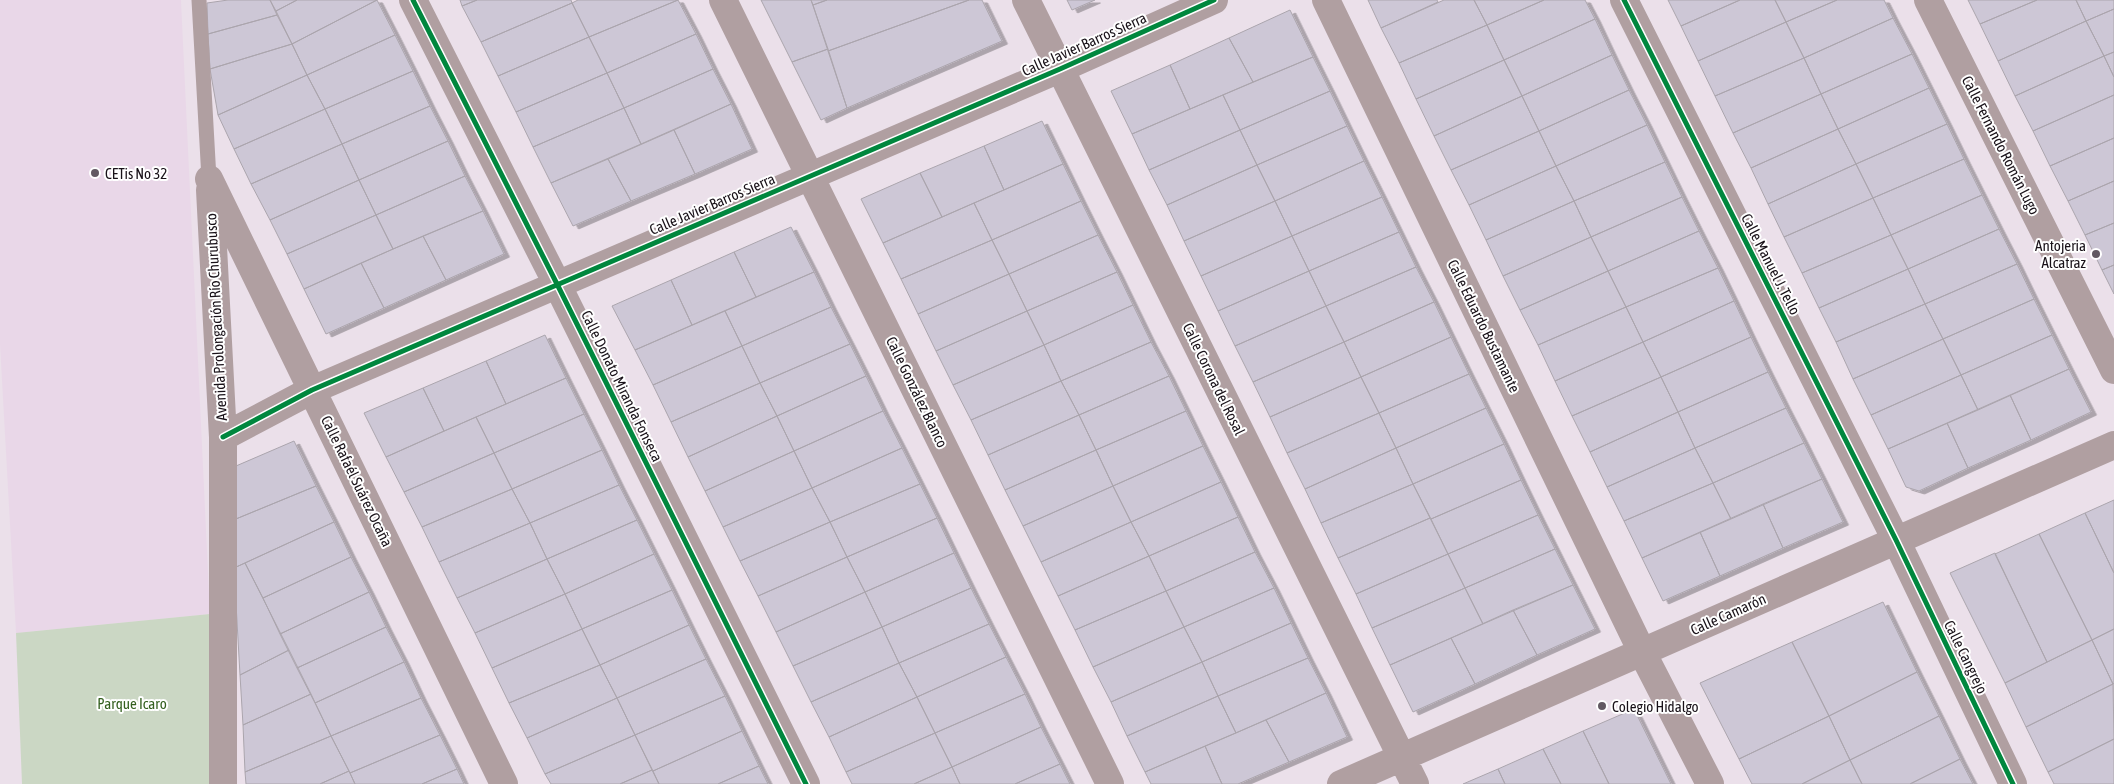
<svg xmlns="http://www.w3.org/2000/svg" width="2114" height="784" viewBox="0 0 2114 784" font-family="'Asap Condensed',sans-serif">
<defs>
<filter id="shadow"><feDropShadow dx="5.5" dy="3" stdDeviation="0" flood-color="#0004"/></filter>
</defs>
<rect width="100%" height="100%" fill="#ebe0ea"/>
<path fill="#e9d7e8" d="M0,0H181L210,614L16,633L0,345Z"/>
<path fill="#cbd7c4" d="M210,614L215,784H22L16,633Z"/>
<path fill="#cdc7d6" stroke="#aba5ad" filter="url(#shadow)" d="M228,0H270L277,15L208,34L207,3Z
M270,0H297L276,11Z
M297,0H377L292,44L276,11Z
M377,0L395,35L307,75L292,44Z
M460,0H477L462,6Z
M477,0H571L572,3L481,42L462,6Z
M578,0H678L589,37L572,3Z
M678,0L696,34L607,73L589,37Z
M761,0H811L828,49L792,62Z
M811,0H827L813,5Z
M827,0H969L828,51L813,5Z
M969,0H982L1002,41L847,108L828,51Z
M1067,0H1095L1072,10Z
M1368,0H1437L1438,2L1381,28Z
M1444,0H1474L1487,25L1399,63L1381,28Z
M1474,0H1544L1487,25Z
M1544,0H1585L1595,19L1504,60L1487,25Z
M1668,0H1740L1681,26Z
M1740,0H1775L1786,22L1698,61L1681,26Z
M1775,0H1837L1786,22Z
M1837,0H1884L1893,18L1804,58L1786,22Z
M1968,0H2037L1980,24Z
M2037,0H2076L2086,21L1998,61L1980,24Z
M2076,0H2114V9L2086,21Z
M572,3L589,37L498,76L481,42Z
M2114,9V52L2104,56L2086,21Z
M1290,10L1313,57L1253,82L1229,38Z
M277,15L292,44L210,69L208,34Z
M1893,18L1912,54L1821,94L1804,58Z
M1595,19L1612,55L1522,96L1504,60Z
M2086,21L2104,56L2015,96L1998,61Z
M1786,22L1804,58L1715,96L1698,61Z
M1487,25L1504,60L1416,99L1399,63Z
M696,34L713,69L624,108L607,73Z
M395,35L413,71L325,109L307,75Z
M589,37L607,73L516,112L498,76Z
M1229,38L1253,82L1190,109L1170,65Z
M292,44L307,75L218,115L210,69Z
M828,49L847,108L821,120L792,62Z
M2114,52V77L2104,56Z
M1912,54L1929,88L1838,129L1821,94Z
M1612,55L1629,90L1539,131L1522,96Z
M2104,56L2114,77V95L2033,131L2015,96Z
M1313,57L1330,91L1240,130L1223,95Z
M1804,58L1821,94L1733,133L1715,96Z
M1504,60L1522,96L1434,136L1416,99Z
M1170,65L1190,109L1132,134L1111,91Z
M713,69L731,104L641,144L624,108Z
M413,71L430,106L342,144L325,109Z
M607,73L624,108L533,147L516,112Z
M307,75L325,109L234,149L218,115Z
M1929,88L1947,124L1856,164L1838,129Z
M1629,90L1647,125L1556,166L1539,131Z
M1330,91L1347,126L1257,165L1240,130Z
M1821,94L1838,129L1751,168L1733,133Z
M1223,95L1240,130L1149,170L1132,134Z
M2114,95V138L2050,166L2033,131Z
M1522,96L1539,131L1451,170L1434,136Z
M731,104L752,149L695,174L674,130Z
M430,106L448,141L359,180L342,144Z
M624,108L641,144L551,183L533,147Z
M325,109L342,144L251,184L234,149Z
M1042,121L1063,164L1004,190L984,146Z
M1947,124L1964,159L1873,198L1856,164Z
M1647,125L1665,162L1574,201L1556,166Z
M1347,126L1364,161L1275,201L1257,165Z
M1838,129L1856,164L1768,204L1751,168Z
M674,130L695,174L631,201L608,159Z
M1240,130L1257,165L1167,205L1149,170Z
M1539,131L1556,166L1469,205L1451,170Z
M2114,138V181L2068,201L2050,166Z
M448,141L465,176L376,215L359,180Z
M342,144L359,180L270,220L251,184Z
M984,146L1004,190L942,217L920,173Z
M608,159L631,201L573,226L551,183Z
M1964,159L1982,195L1891,235L1873,198Z
M1364,161L1382,197L1292,236L1275,201Z
M1665,162L1682,197L1591,237L1574,201Z
M1063,164L1081,201L992,240L974,203Z
M1856,164L1873,198L1784,237L1768,204Z
M1257,165L1275,201L1184,241L1167,205Z
M1556,166L1574,201L1486,240L1469,205Z
M920,173L942,217L883,243L861,199Z
M465,176L483,211L393,249L376,215Z
M359,180L376,215L287,254L270,220Z
M2114,181V223L2085,235L2068,201Z
M1982,195L1999,229L1908,269L1891,235Z
M1382,197L1399,232L1309,271L1292,236Z
M1682,197L1699,231L1608,271L1591,237Z
M1873,198L1891,235L1802,273L1784,237Z
M1081,201L1098,235L1009,274L992,240Z
M1275,201L1292,236L1201,276L1184,241Z
M1574,201L1591,237L1503,276L1486,240Z
M974,203L992,240L901,279L883,243Z
M483,211L504,254L446,280L423,236Z
M376,215L393,249L304,289L287,254Z
M2114,223V265L2102,270L2085,235Z
M791,227L814,272L756,297L734,252Z
M1999,229L2017,264L1925,304L1908,269Z
M1699,231L1718,268L1626,307L1608,271Z
M1399,232L1416,267L1326,306L1309,271Z
M1098,235L1117,272L1027,311L1009,274Z
M1891,235L1908,269L1819,308L1802,273Z
M423,236L446,280L384,308L361,263Z
M1292,236L1309,271L1218,311L1201,276Z
M1591,237L1608,271L1520,310L1503,276Z
M992,240L1009,274L918,314L901,279Z
M734,252L756,297L692,325L671,280Z
M361,263L384,308L326,334L304,289Z
M2017,264L2034,299L1943,339L1925,304Z
M2114,265V294L2102,270Z
M1416,267L1434,302L1344,342L1326,306Z
M1718,268L1734,301L1643,342L1626,307Z
M1908,269L1925,304L1836,342L1819,308Z
M1309,271L1326,306L1235,346L1218,311Z
M1608,271L1626,307L1538,345L1520,310Z
M814,272L831,307L742,346L725,311Z
M1117,272L1133,305L1044,345L1027,311Z
M1009,274L1027,311L936,351L918,314Z
M671,280L692,325L635,350L612,306Z
M2034,299L2052,335L1961,375L1943,339Z
M1734,301L1751,337L1661,377L1643,342Z
M1434,302L1451,337L1361,377L1344,342Z
M1925,304L1943,339L1853,379L1836,342Z
M1133,305L1151,342L1061,381L1044,345Z
M1326,306L1344,342L1253,382L1235,346Z
M831,307L850,344L760,383L742,346Z
M1626,307L1643,342L1555,381L1538,345Z
M725,311L742,346L653,385L635,350Z
M1027,311L1044,345L953,385L936,351Z
M545,335L566,378L506,404L486,361Z
M2052,335L2069,369L1978,410L1961,375Z
M1451,337L1469,374L1379,413L1361,377Z
M1751,337L1768,372L1678,412L1661,377Z
M1943,339L1961,375L1871,415L1853,379Z
M1151,342L1169,376L1079,415L1061,381Z
M1344,342L1361,377L1270,417L1253,382Z
M1643,342L1661,377L1572,416L1555,381Z
M850,344L866,376L777,416L760,383Z
M1044,345L1061,381L971,420L953,385Z
M742,346L760,383L671,422L653,385Z
M486,361L506,404L444,431L423,388Z
M2069,369L2091,412L2031,440L2010,395Z
M1768,372L1786,408L1695,448L1678,412Z
M1469,374L1486,408L1396,448L1379,413Z
M1961,375L1978,410L1888,449L1871,415Z
M866,376L883,411L794,451L777,416Z
M1169,376L1186,411L1096,450L1079,415Z
M1361,377L1379,413L1287,453L1270,417Z
M1661,377L1678,412L1590,452L1572,416Z
M566,378L584,414L494,453L476,417Z
M1061,381L1079,415L988,455L971,420Z
M760,383L777,416L688,457L671,422Z
M423,388L444,431L386,457L364,413Z
M2010,395L2031,440L1968,468L1947,423Z
M1486,408L1504,444L1413,484L1396,448Z
M1786,408L1804,443L1713,483L1695,448Z
M883,411L902,448L812,488L794,451Z
M1186,411L1203,446L1113,486L1096,450Z
M1678,412L1695,448L1607,487L1590,452Z
M1379,413L1396,448L1305,489L1287,453Z
M584,414L602,450L512,489L494,453Z
M1079,415L1096,450L1005,490L988,455Z
M777,416L794,451L705,491L688,457Z
M476,417L494,453L404,492L386,457Z
M1947,423L1968,468L1919,491L1906,487L1888,449Z
M294,441L316,486L231,521L229,469Z
M1804,443L1822,479L1731,519L1713,483Z
M1504,444L1521,480L1431,519L1413,484Z
M1203,446L1221,482L1131,522L1113,486Z
M902,448L920,484L830,522L812,488Z
M1396,448L1413,484L1321,523L1305,489Z
M1695,448L1713,483L1624,521L1607,487Z
M602,450L619,485L530,523L512,489Z
M1096,450L1113,486L1023,526L1005,490Z
M794,451L812,488L723,527L705,491Z
M494,453L512,489L422,527L404,492Z
M1822,479L1843,522L1783,548L1763,504Z
M1521,480L1538,515L1448,554L1431,519Z
M1221,482L1238,517L1149,556L1131,522Z
M1713,483L1731,519L1642,558L1624,521Z
M920,484L937,518L847,557L830,522Z
M1413,484L1430,518L1338,558L1321,523Z
M619,485L637,520L547,559L530,523Z
M316,486L334,522L234,568L231,521Z
M1113,486L1131,522L1041,562L1023,526Z
M812,488L830,522L740,561L723,527Z
M512,489L530,523L439,562L422,527Z
M2114,500V573L2085,513Z
M1763,504L1783,548L1720,576L1700,532Z
M2085,513L2114,573V629L2092,640L2039,534Z
M1538,515L1555,549L1465,588L1448,554Z
M1238,517L1255,552L1166,591L1149,556Z
M937,518L954,553L865,592L847,557Z
M1430,518L1448,554L1356,594L1338,558Z
M637,520L654,554L565,594L547,559Z
M334,522L351,557L263,598L245,563Z
M830,522L847,557L758,596L740,561Z
M1131,522L1149,556L1058,596L1041,562Z
M530,523L547,559L457,598L439,562Z
M1700,532L1720,576L1663,601L1642,558Z
M2039,534L2092,640L2047,662L1995,554Z
M1555,549L1573,585L1483,624L1465,588Z
M1255,552L1274,588L1184,627L1166,591Z
M954,553L971,588L882,627L865,592Z
M1995,553L2047,662L2005,683L1950,573Z
M654,554L672,590L582,629L565,594Z
M1448,554L1465,588L1372,628L1356,594Z
M1149,556L1166,591L1075,630L1058,596Z
M351,557L369,592L280,634L263,598Z
M847,557L865,592L776,632L758,596Z
M547,559L565,594L475,633L457,598Z
M245,563L289,650L240,675L234,568Z
M1573,585L1595,629L1537,655L1513,610Z
M971,588L989,624L899,663L882,627Z
M1274,588L1291,623L1202,662L1184,627Z
M1465,588L1483,624L1390,665L1372,628Z
M672,590L689,625L600,665L582,629Z
M1166,591L1184,627L1093,667L1075,630Z
M369,592L386,627L297,668L280,634Z
M865,592L882,627L793,666L776,632Z
M565,594L582,629L492,668L475,633Z
M1883,602L1917,672L1829,716L1792,642Z
M1513,610L1537,655L1475,684L1451,638Z
M1291,623L1308,658L1218,696L1202,662Z
M989,624L1006,657L917,697L899,663Z
M689,625L706,659L617,698L600,665Z
M386,627L404,662L315,703L297,668Z
M882,627L899,663L811,702L793,666Z
M1184,627L1202,662L1111,702L1093,667Z
M582,629L600,665L509,703L492,668Z
M2114,629V683L2113,684L2092,640Z
M1451,638L1475,684L1413,712L1390,665Z
M2092,640L2113,684L2026,727L2005,683Z
M1792,642L1829,716L1739,759L1700,683Z
M289,650L311,694L243,725L240,675Z
M1006,657L1025,694L935,733L917,697Z
M1308,658L1326,693L1236,733L1218,696Z
M706,659L725,696L635,735L617,698Z
M404,662L421,698L331,736L315,703Z
M1202,662L1218,696L1127,736L1111,702Z
M899,663L917,697L829,737L811,702Z
M600,665L617,698L527,738L509,703Z
M1917,672L1939,716L1850,760L1829,716Z
M2113,684L2114,739L2048,772L2026,727Z
M1326,693L1347,737L1289,762L1266,720Z
M311,694L331,736L245,772L243,725Z
M1025,694L1041,727L952,767L935,733Z
M725,696L742,731L653,771L635,735Z
M1218,696L1236,733L1145,772L1127,736Z
M917,697L935,733L846,772L829,737Z
M421,698L440,735L350,773L331,736Z
M617,698L635,735L545,774L527,738Z
M1634,709L1671,784H1609L1583,731Z
M1829,716L1850,760L1802,784H1752L1739,759Z
M1939,716L1960,759L1910,784H1862L1850,760Z
M1266,720L1289,762L1238,784H1222L1205,746Z
M1041,727L1060,764L1015,784H960L952,767Z
M742,731L759,766L718,784H659L653,771Z
M1583,731L1609,784H1561L1543,749Z
M935,733L952,767L914,784H852L846,772Z
M440,735L457,769L422,784H355L350,773Z
M635,735L652,770L620,784H551L545,774Z
M331,736L349,771L320,784H246L245,772Z
M2114,739V784H2054L2048,772Z
M1205,746L1222,784H1151L1145,772Z
M1543,749L1561,784H1505L1498,769Z
M1960,759L1973,784H1910Z
M1850,760L1862,784H1802Z
M1060,764L1070,784H1015Z
M759,766L768,784H718Z
M952,767L960,784H914Z
M457,769L464,784H422Z
M1498,769L1505,784H1463Z
M652,770L659,784H620Z
M349,771L355,784H320Z"/>
<g fill="none" stroke-linecap="round" stroke-linejoin="round">
<path stroke="#b09fa1" stroke-width="15" d="M199,0L209,179"/>
<path stroke="#b09fa1" stroke-width="28" d="M413,0L557,284L806,784
M723,0L1110,784
M1026,0L1415,784
M1326,0L1642,652L1710,784
M1624,0L1896,540L2013,784
M1928,0L2114,370
M209,179L504,784
M210,190L223,437V784
M223,437L312,390L1060,69L1214,0
M1341,784L2114,445"/>
<g stroke="#fff" stroke-width="8">
<path id="cycleway" d="M413,0L557,284L806,784
M1624,0L1896,540L2013,784
M223,437L312,390L1060,69L1214,0"/>
</g>
<use href="#cycleway" stroke="#00873e" stroke-width="5"/>
</g>
<g fill="#625962" stroke="#fff" stroke-width="2">
<circle cx="95" cy="173" r="5"/>
<circle cx="2096" cy="254" r="5"/>
<circle cx="1602" cy="706" r="5"/>
</g>
<g text-anchor="middle" dominant-baseline="central" stroke-width="4" stroke-linejoin="round" paint-order="stroke">
<g font-size="15" fill="#181118" stroke="#fff">
<text transform="translate(1084 44) rotate(-24)">Calle Javier Barros Sierra</text>
<text transform="translate(2001 145) rotate(63)">Calle Fernando Román Lugo</text>
<text transform="translate(712 204) rotate(-23)">Calle Javier Barros Sierra</text>
<text transform="translate(1771 264) rotate(63)">Calle Manuel J. Tello</text>
<text transform="translate(216 317) rotate(-93)">Avenida Prolongación Río Churubusco</text>
<text transform="translate(1484 326) rotate(64)">Calle Eduardo Bustamante</text>
<text transform="translate(1214 379) rotate(64)">Calle Corona del Rosal</text>
<text transform="translate(622 386) rotate(64)">Calle Donato Miranda Fonseca</text>
<text transform="translate(917 392) rotate(64)">Calle González Blanco</text>
<text transform="translate(357 481) rotate(64)">Calle Rafaél Suárez Ocaña</text>
<text transform="translate(1728 614) rotate(-24)">Calle Camarón</text>
<text transform="translate(1966 657) rotate(64)">Calle Cangrejo</text>
</g>
<g font-size="15" fill="#181118" stroke="#fff" text-anchor="start">
<text x="105" y="173">CETis No 32</text>
<text x="2086" y="245" text-anchor="end">Antojeria<tspan x="2086" dy="17">Alcatraz</tspan></text>
<text x="1612" y="706">Colegio Hidalgo</text>
</g>
<g font-size="15" fill="#34601f" stroke="#fff">
<text x="132" y="703">Parque Icaro</text>
</g>
</g>
</svg>
